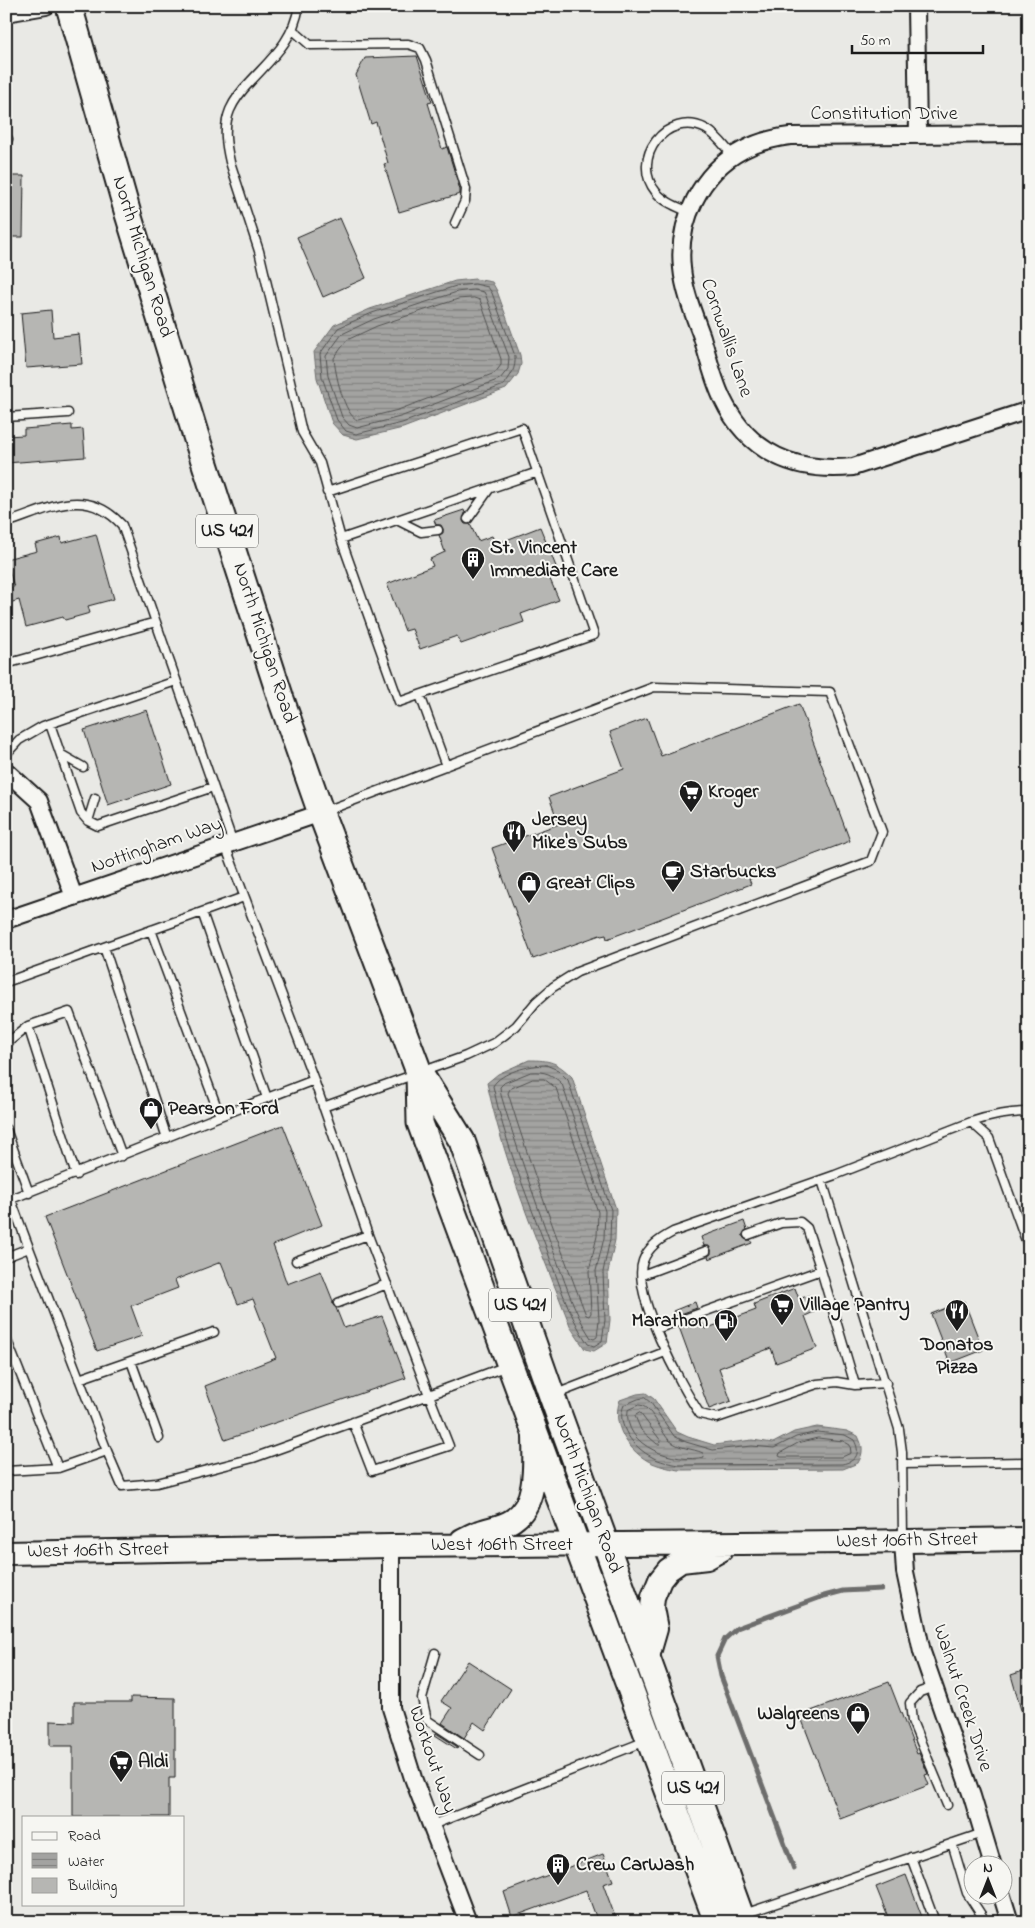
<svg xmlns="http://www.w3.org/2000/svg" width="1035" height="1928" viewBox="0 0 1035 1928" font-family="'Indie Flower',sans-serif">
<defs>
<pattern id="water-rules" width="6" height="5" patternUnits="userSpaceOnUse" patternTransform="scale(1.25)"><rect width="6" height="5" fill="#a3a3a1"/><path d="M0 2.5h6" fill="none" stroke="#848482"/></pattern>
</defs>
<rect width="100%" height="100%" fill="#e9e9e5"/>
<filter id="ink" filterUnits="userSpaceOnUse"><feTurbulence type="fractalNoise" baseFrequency=".02" numOctaves="2"/><feDisplacementMap in="SourceGraphic" scale="10" xChannelSelector="R" yChannelSelector="G"/><feConvolveMatrix kernelMatrix="1 2 1 2 8 2 1 2 1" color-interpolation-filters="sRGB"/></filter>
<g filter="url(#ink)">
<path fill="url(#water-rules)" stroke="#6d6d6c" d="M475,279L492,282L497,291L520,355L521,364L518,374L506,389L403,428L357,439L343,435L332,423L317,378L314,352L334,325L370,309L455,281Z
M529,1060C550,1060 557,1062 572,1077L616,1209L615,1240L608,1272L610,1320L607,1343L594,1351L585,1349L571,1328C540,1248 505,1167 487,1083L498,1074Z
M646,1393L654,1399L677,1432L688,1437L714,1445L752,1440L773,1443L794,1432L817,1427L847,1431L858,1436C863,1447 864,1452 858,1463L843,1469L678,1470C668,1468 658,1466 648,1461C627,1449 611,1424 620,1400L637,1394Z"/>
<g fill="none" stroke-linecap="round" stroke-linejoin="round">
<path stroke="#525251" stroke-width="1" d="M475,284L488,287L492,293L515,356C516,369 511,375 504,385L402,423L356,434L346,431L337,420L322,377L320,354L338,328L372,313L456,286Z
M474,290L484,292L486,296L509,357L508,369L500,379L400,417L357,428L349,425L342,417L328,376L326,356L342,334L374,319L457,292Z
M474,298L480,300L501,359V365L495,373L398,410L358,420C344,416 335,372 334,358L347,340L377,326L458,299Z
M546,1065L558,1070L568,1080L611,1210L610,1239L603,1272L605,1320L602,1341L594,1346L588,1344C567,1313 556,1274 543,1239C524,1189 504,1139 493,1086C501,1072 530,1065 546,1065Z
M531,1072C545,1071 552,1074 562,1084L605,1211L604,1238L596,1271L599,1320L597,1337L594,1339L591,1338C573,1311 564,1278 552,1247C534,1197 516,1146 501,1095L500,1087L504,1083Z
M533,1079H544L556,1088L598,1212L597,1236L589,1271L591,1313L589,1316L586,1315C558,1242 531,1168 508,1093L510,1089Z
M645,1398L651,1403L674,1436L686,1442L713,1450L752,1446L774,1448L796,1437L817,1432L845,1435L854,1440C861,1453 857,1461 842,1464L679,1465C669,1463 660,1462 652,1457C634,1448 615,1425 624,1405L638,1399Z
M639,1405C651,1405 661,1432 669,1440C679,1449 692,1448 703,1453L704,1457C676,1464 622,1447 628,1410Z
M640,1413L661,1441L660,1444H657L641,1430L635,1416Z
M818,1438L843,1441L850,1445L851,1453L842,1457H781L779,1456L780,1453L798,1443Z"/>
<path stroke="#6d6d6c" stroke-width="5" d="M794,1869L721,1676L717,1656L725,1639L737,1628L824,1596L843,1591L881,1589
M812,1916L814,1922"/>
</g>
<path fill="#b6b6b3" stroke="#1c1c1c" d="M417,56L432,102L428,103L442,149L447,147L460,190V194L399,212L384,164L388,163L376,122L371,124L356,75L365,58Z
M6,176H24L23,237H6Z
M340,218L366,278L323,297L297,237Z
M51,310L53,337L79,334L82,364L26,368L21,313Z
M72,425V430L83,429L85,457L6,463V436L24,435V429Z
M464,510L465,513L463,521L465,524H470L478,541L492,536L496,544L540,527L559,574L549,577L559,600L521,614L524,622L461,644L457,636L420,649L412,629L405,631L387,584L433,566L430,559L445,552L439,535L443,533V529L441,525H436L434,520Z
M96,534L114,599L88,606L90,613L65,620L63,617L26,627L19,600L6,604V589L14,587L6,559L37,551L35,544L61,537L62,543Z
M799,704L850,841L749,879L751,884L631,930L607,939L606,935L601,936L600,935L533,959L492,848L559,824L549,797L624,769L610,732L647,718L661,756Z
M147,710L171,784L108,805L84,730Z
M283,1125L322,1225L273,1245L287,1284L321,1271L333,1301V1305L336,1308L344,1328L382,1316L406,1378L225,1440L205,1386L276,1358L253,1299L238,1304L221,1262L175,1280L178,1288L131,1306L142,1336L97,1351L45,1217Z
M744,1221L747,1230L743,1234V1237L747,1240H750L752,1243L709,1259L708,1256L711,1254V1250L709,1246H704L701,1237Z
M795,1288L799,1299L810,1295L816,1311L805,1316L817,1348L776,1363L771,1348L719,1368L731,1401L709,1409L679,1327L701,1319L705,1329L756,1310L754,1304Z
M964,1301L983,1350L950,1363L931,1314Z
M695,1302L697,1308L675,1316L673,1311Z
M468,1661L511,1689L485,1730L474,1722L464,1738L442,1723L452,1708L441,1701Z
M1029,1669V1723L1025,1724L1011,1675Z
M889,1682L917,1754L919,1753L928,1774L925,1775L929,1785L840,1819L800,1715Z
M131,1697L175,1698V1778H169V1817H73V1746H50V1721L74,1722V1702H131Z
M436,1733L458,1747L457,1749L435,1735Z
M603,1854L613,1881L603,1884L617,1922H598L586,1890L512,1917L504,1892Z
M906,1875L924,1922H890L876,1887Z"/>
<g fill="none" stroke-linecap="round" stroke-linejoin="round">
<g stroke="#1c1c1c" stroke-width="11">
<path id="lane" d="M299,6C293,41 273,57 250,82C242,90 235,99 230,110C223,127 226,145 230,162L259,251L302,432L320,463L341,539L399,702L594,635L522,428L327,492
M293,30L310,45L408,44L420,48L426,60L466,189L465,201L455,223
M6,139H8
M689,212C678,207 664,202 656,192C629,159 667,109 706,129C717,135 725,147 733,156
M6,417L68,413
M468,519L490,488
M397,520L421,532L438,530
M6,523C50,509 85,485 122,525L233,843
M341,539L538,472
M6,664L156,622
M420,695L446,766
M50,724L81,813L88,821L98,826L213,787
M6,754L19,740L43,726L176,681
M62,755L83,767
M88,821L95,798
M202,912L267,1098
M151,930L220,1116
M104,947L167,1138
M6,982L244,897
M28,1026L76,1175
M6,1044L28,1026L69,1012L122,1156
M323,1107L466,1056L494,1043L516,1026L536,1002L553,987L577,972L871,861L882,832L830,692L654,687L323,812
M971,1122L989,1138L1029,1249
M6,1129L29,1193
M822,1180L899,1429L902,1452L903,1538
M6,1201L220,1116L314,1080
M748,1235L781,1223L800,1222L807,1228L821,1270L855,1385
M29,1248L107,1451
M6,1257L29,1248L11,1200
M296,1261L368,1235
M642,1275L706,1251
M338,1303L387,1284
M656,1329L821,1270
M6,1338L58,1468L107,1451L122,1486L157,1483L253,1458L429,1395L368,1235L314,1080L225,845
M131,1361L159,1438
M79,1379L214,1332
M886,1383L855,1385L837,1382L817,1384L717,1418L700,1414C681,1386 631,1293 643,1261C648,1247 660,1239 673,1232L835,1175L971,1122C990,1116 1008,1112 1029,1112
M556,1394L665,1352
M353,1422L372,1471L449,1446L429,1395L507,1366
M902,1464L1029,1462
M6,1471L58,1468
M435,1653L422,1698L427,1720L480,1755
M934,1687L920,1692L910,1703L912,1721L947,1805
M432,1825L646,1741
M952,1843L967,1893L982,1916V1922
M911,1857L935,1922
M744,1914L983,1833"/>
</g>
<g stroke="#1c1c1c" stroke-width="20">
<path id="street" d="M916,6L918,135
M6,13L46,6
M1029,134L790,136C774,138 758,142 743,150C701,172 677,221 682,268C684,291 694,315 702,337C708,357 713,379 722,398C748,453 795,473 853,467L1029,410
M6,771L39,801L74,897
M6,920L321,813
M903,1541L905,1572L922,1652L972,1796L993,1866
M391,1546V1708L413,1778L468,1922
M1002,1896L1010,1922"/>
</g>
<g stroke="#1c1c1c" stroke-width="26">
<path id="secondary" d="M462,1540C468,1537 474,1533 480,1532C491,1528 503,1527 513,1520C539,1503 534,1460 534,1433
M6,1553L391,1546L849,1542L1029,1539
M647,1660L656,1629L652,1608L653,1597L660,1580L668,1570L681,1561L707,1558L721,1550"/>
</g>
<g stroke="#1c1c1c" stroke-width="29">
<path id="primary" d="M69,6L128,214L195,433L281,699L321,813L419,1072L462,1141L552,1396L743,1922
M419,1072L420,1123L717,1922"/>
</g>
<use href="#lane" stroke="#f6f6f2" stroke-width="8"/>
<use href="#street" stroke="#f6f6f2" stroke-width="16"/>
<use href="#secondary" stroke="#f6f6f2" stroke-width="22"/>
<use href="#primary" stroke="#f6f6f2" stroke-width="25"/>
</g>
</g>
<defs>
<g id="building-pin" transform="scale(1.25)"><path d="M0 17L-7.5 6A9.5 9.5 0 1 1 7.5 6Z" fill="#1c1c1c" stroke="#f6f6f2"/><path d="M-4-6H4V6H1V3H-1V6H-4ZM-2.5-4.3h1.7v1.8h-1.7ZM.8-4.3h1.7v1.8H.8ZM-2.5-1h1.7V.8h-1.7ZM.8-1h1.7V.8H.8Z" fill="#fff"/></g>
<g id="supermarket-pin" transform="scale(1.25)"><path d="M0 17L-7.5 6A9.5 9.5 0 1 1 7.5 6Z" fill="#1c1c1c" stroke="#f6f6f2"/><path d="M-6-5.5h2.5l.6 2H6L4.5 2H-2.5L-4.4-4H-6ZM-1.5 3.2a1.3 1.3 0 1 0 .1 0ZM3 3.2a1.3 1.3 0 1 0 .1 0Z" fill="#fff"/></g>
<g id="restaurant-pin" transform="scale(1.25)"><path d="M0 17L-7.5 6A9.5 9.5 0 1 1 7.5 6Z" fill="#1c1c1c" stroke="#f6f6f2"/><path d="M-5-6h1v4h1v-4h1v4h1v-4h1v5L-1.5 .5V6h-2V.5L-5-1ZM5-6V6H3V1.5H1.5Q1.5-4 5-6Z" fill="#fff"/></g>
<g id="cafe-pin" transform="scale(1.25)"><path d="M0 17L-7.5 6A9.5 9.5 0 1 1 7.5 6Z" fill="#1c1c1c" stroke="#f6f6f2"/><path d="M-5.5-4.5H6V0H3Q3 3.5 0 3.5H-2.5Q-5.5 3.5-5.5 0ZM3-3.2v2h1.7v-2ZM-6 4.5H4V6H-6Z" fill="#fff"/></g>
<g id="shop-pin" transform="scale(1.25)"><path d="M0 17L-7.5 6A9.5 9.5 0 1 1 7.5 6Z" fill="#1c1c1c" stroke="#f6f6f2"/><path d="M-5-2.5h2.3a2.7 3.5 0 0 1 5.4 0H5L5.5 6h-11ZM-1.5-2.5h3a1.5 2.3 0 0 0-3 0Z" fill="#fff"/></g>
<g id="fuel-pin" transform="scale(1.25)"><path d="M0 17L-7.5 6A9.5 9.5 0 1 1 7.5 6Z" fill="#1c1c1c" stroke="#f6f6f2"/><path d="M-5.5-6h7V0h2V4h1.3V-2.5L3-4.5l.8-.8L6-3V5H2.5V1h-1V6h-7ZM-4.2-4.7v3.2H.2V-4.7Z" fill="#fff"/></g>
</defs>
<g fill-rule="evenodd">
<use href="#building-pin" x="473" y="559"/>
<use href="#supermarket-pin" x="691" y="792"/>
<use href="#restaurant-pin" x="514" y="832"/>
<use href="#cafe-pin" x="673" y="872"/>
<use href="#shop-pin" x="529" y="883"/>
<use href="#shop-pin" x="151" y="1109"/>
<use href="#supermarket-pin" x="782" y="1305"/>
<use href="#restaurant-pin" x="957" y="1311"/>
<use href="#fuel-pin" x="726" y="1321"/>
<use href="#shop-pin" x="858" y="1714"/>
<use href="#supermarket-pin" x="121" y="1762"/>
<use href="#building-pin" x="558" y="1865"/>
</g>
<g text-anchor="middle" dominant-baseline="central" stroke-width="4" stroke-linejoin="round" paint-order="stroke">
<g fill="#f6f6f2" stroke="#5d5d5c" stroke-width="1">
<rect x="196" y="514.5" width="62" height="33" rx="4"/>
<rect x="489" y="1288.5" width="62" height="33" rx="4"/>
<rect x="662" y="1771.5" width="62" height="33" rx="4"/>
</g>
<g font-size="19" font-weight="bold" fill="#1c1c1c">
<text x="227" y="531">US 421</text>
<text x="520" y="1305">US 421</text>
<text x="693" y="1788">US 421</text>
</g>
<g font-size="20" fill="#1c1c1c" stroke="#f6f6f2">
<text x="884" y="114">Constitution Drive</text>
<text transform="translate(142 257) rotate(73)">North Michigan Road</text>
<text transform="translate(726 338) rotate(71)">Cornwallis Lane</text>
<text transform="translate(264 643) rotate(72)">North Michigan Road</text>
<text transform="translate(157 846) rotate(-19)">Nottingham Way</text>
<text transform="translate(587 1494) rotate(70)">North Michigan Road</text>
<text transform="translate(907 1541) rotate(-1)">West 106th Street</text>
<text x="502" y="1545">West 106th Street</text>
<text transform="translate(98 1551) rotate(-1)">West 106th Street</text>
<text transform="translate(962 1698) rotate(72)">Walnut Creek Drive</text>
<text transform="translate(432 1760) rotate(71)">Workout Way</text>
</g>
<g font-size="20" font-weight="bold" fill="#1c1c1c" stroke="#f6f6f2" text-anchor="start">
<text x="490" y="548">St. Vincent<tspan x="490" dy="23">Immediate Care</tspan></text>
<text x="708" y="792">Kroger</text>
<text x="532" y="820">Jersey<tspan x="532" dy="23">Mike's Subs</tspan></text>
<text x="690" y="872">Starbucks</text>
<text x="546" y="883">Great Clips</text>
<text x="168" y="1109">Pearson Ford</text>
<text x="800" y="1305">Village Pantry</text>
<text x="708" y="1321" text-anchor="end">Marathon</text>
<text x="957" y="1345" text-anchor="middle">Donatos<tspan x="957" dy="23">Pizza</tspan></text>
<text x="840" y="1714" text-anchor="end">Walgreens</text>
<text x="138" y="1762">Aldi</text>
<text x="576" y="1865">Crew CarWash</text>
</g>
</g>
<rect width="1035" height="1928" fill="none" stroke="#f6f6f2" stroke-width="25"/>
<rect x="12" y="12" width="1010" height="1903" fill="none" stroke="#1c1c1c" stroke-width="2" filter="url(#ink)"/>
<rect x="22" y="1816" width="162" height="90" fill="#f6f6f2" stroke="#9f9f9c"/>
<rect x="32" y="1832" width="25" height="8" fill="#f6f6f2" stroke="#9f9f9c"/>
<text x="68" y="1840" font-size="15" fill="#1c1c1c">Road</text>
<rect x="32" y="1853" width="25" height="15" fill="url(#water-rules)" stroke="#9f9f9c"/>
<text x="68" y="1866" font-size="15" fill="#1c1c1c">Water</text>
<rect x="32" y="1878" width="25" height="15" fill="#b6b6b3" stroke="#9f9f9c"/>
<text x="68" y="1890" font-size="15" fill="#1c1c1c">Building</text>
<g transform="translate(988 1880)"><circle r="24" fill="#f6f6f2" stroke="#9f9f9c"/>
<path d="M0-4L9 19L0 12L-9 19Z" fill="#1c1c1c"/>
<text y="-8" font-size="14" font-weight="bold" text-anchor="middle" fill="#1c1c1c">N</text>
</g>
<path d="M852 45v8h131v-8" fill="none" stroke="#1c1c1c" stroke-width="2.5"/>
<text x="860" y="45" font-size="15" fill="#1c1c1c" stroke="#f6f6f2" stroke-width="4" paint-order="stroke">50 m</text>
</svg>
